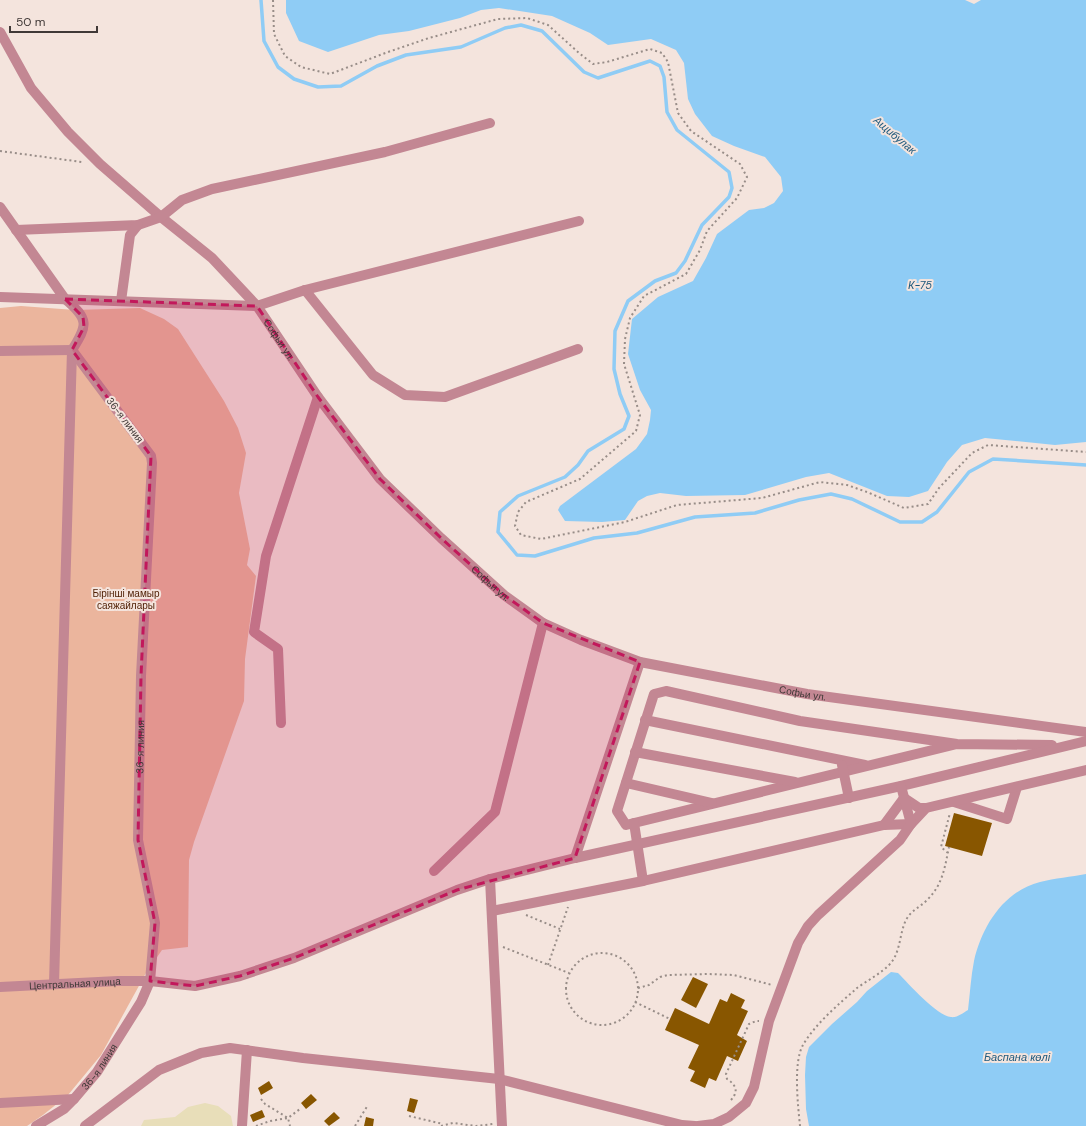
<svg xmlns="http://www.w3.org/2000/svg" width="1086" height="1126" viewBox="0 0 1086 1126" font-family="'DM Sans',sans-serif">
<rect width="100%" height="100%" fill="#f4e4dd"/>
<path fill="#ebb59d" d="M21,306L75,310L140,308L164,319L178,329L224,401L238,428L246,453L239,493L250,549L247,565L256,576L245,659L244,701L194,842L189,860L188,947L162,950L146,973L101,1055L68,1095L43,1115L27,1126H0V308Z"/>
<path fill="#e8deb9" d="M205,1103L218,1106L231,1116L233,1126H141L144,1120L175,1117L188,1107Z"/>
<path fill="#8fccf5" d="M286,0H965L974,4L981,0H1086V442L1055,445L985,438L962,445L947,462L928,491L909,497L887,496L829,473L806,477L745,495L686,496L660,493L647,496L638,501L625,520L602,522L565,521L558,510L560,506L636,449L647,434L650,420L651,410L640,390L628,354L632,319L658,297L693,281L706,258L717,234L749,210L764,208L774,203L783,191L781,177L765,157L734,146L712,136L695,114L688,99L684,63L676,50L651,39L608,45L590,33L552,16L499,8L481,10L460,18L409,31L379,35L328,52L299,41L286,13Z
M1086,874V1126H809L806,1109L805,1075L806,1057L809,1047L832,1024L857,1002L867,991L891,972L898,973C909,984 937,1016 951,1017C957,1018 963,1013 968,1010C970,993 971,976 974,961C982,926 1004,891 1040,882C1055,878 1071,877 1086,874Z"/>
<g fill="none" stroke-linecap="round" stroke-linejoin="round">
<path stroke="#8fccf5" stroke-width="3.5" d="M261,0L264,41L278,67L294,79L318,87L341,86L377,66L406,55L461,47L505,28L521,25L542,31L584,72L598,78L650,61L660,66L664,77L667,112L677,130L729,172L732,188L729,197L702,225L685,261L676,273L655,281L628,301L615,331L614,369L620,394L629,416L624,429L588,451L578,465L565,477L518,496L500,512L498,532L517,555L535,556L594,538L637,533L695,517L755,513L799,500L831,494L852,499L900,522H922L937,512L969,472L993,459L1086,465"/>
</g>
<path fill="#885600" d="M954,813L992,823L982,856L945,846Z
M693,977L708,984L696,1008L681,1000Z
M731,993L745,1000L741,1008L748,1011L737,1035L747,1041L738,1061L727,1056L716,1081L709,1078L705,1088L690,1081L695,1071L688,1068L699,1045L665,1030L675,1008L709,1024L720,999L727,1002Z
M269,1081L273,1088L261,1095L258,1088Z
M311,1094L317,1100L306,1109L301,1103Z
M410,1098L418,1100L414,1113L407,1111Z
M262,1110L265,1117L253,1122L250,1115Z
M334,1112L340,1118L329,1126L324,1121Z
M366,1117L374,1119L373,1126H364Z"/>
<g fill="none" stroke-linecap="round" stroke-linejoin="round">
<path stroke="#988d88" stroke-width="2" stroke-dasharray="2 3" stroke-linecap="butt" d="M273,0L274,34L285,56L301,67L330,74L388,52L429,38L498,19L527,18L548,25L579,53L593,64L607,62L650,49L662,53L668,62L678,113L691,131L740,164L747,177L737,198L707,231L700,250L686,274L644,296L630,318L625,339L624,364L640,415L636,431L580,479L526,502L518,512L515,526L521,535L541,539L625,522L677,505L762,498L820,482L847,485L867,492L904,508L928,504L939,488L972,453L988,445L1086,452
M0,151L82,162
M948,853L941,847L950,813
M526,915L560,929
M503,947L569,973
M566 989a36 36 0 1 1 72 0a36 36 0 1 1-72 0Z
M548,965L568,907
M638,988L649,985L660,977L668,975L708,974L734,975L772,985
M635,1002L670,1019
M261,1099L265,1104L288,1118L290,1126
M731,1100C739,1091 736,1085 727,1079L726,1074L749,1024L756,1021H759
M409,1116L443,1124
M256,1126L270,1121L288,1118L300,1109
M355,1126L368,1105
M441,1126L453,1123L476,1126L493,1124
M800,1126C798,1106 793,1062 803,1045C815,1024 839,1004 857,988C868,980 880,974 889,965C901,953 899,934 906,920C911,910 921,907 928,899C943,884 945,866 949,847"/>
<g stroke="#c38793" stroke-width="10">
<path id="s1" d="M0,32L31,88L68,132L100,164L161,217L212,258L257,306L318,397L380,479L441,538L504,595L543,623L581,640L640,662L807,694L1086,732"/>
<path d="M0,207L65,299C89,319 88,325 72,350L54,984"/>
<path d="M16,230L138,225L161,217L182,200L212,189L385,152L490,123"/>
<path d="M305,290L373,375L405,395L445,397L578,349"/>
<path d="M0,297L257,306L305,290L579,221"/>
<path d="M121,301L130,235L138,225"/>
<path d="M0,351L72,350"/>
<path d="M645,720L865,765"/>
<path d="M281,723L278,649L254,632L266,556L318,397"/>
<path d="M957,744L626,825L617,811L654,694L666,691L800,721L957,744L1052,745"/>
<path d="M635,752L795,782"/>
<path d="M842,765L849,798"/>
<path d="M626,783L712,803"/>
<path d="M954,802L1007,819L1017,787"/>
<path d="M634,823L643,881"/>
<path d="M884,825L904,798L919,808H926"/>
<path d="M575,858L640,662"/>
<path d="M434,871L495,812L543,623"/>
<path d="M490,879L502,1126"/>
<path d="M492,911L643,881L884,825L911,824L926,808L1086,770"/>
<path id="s2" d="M0,987L118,981H150L195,986L240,976L294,958L457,890L490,879L575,858L901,786L1086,741"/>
<path d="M0,1103L74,1099"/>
<path id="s3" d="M36,1126L64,1109L74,1099L97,1072L141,1002L150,981L155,923L138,840L141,676L152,463L151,456L72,350"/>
<path d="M85,1126L159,1070L201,1053L230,1048L303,1058L499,1079L682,1125L695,1126"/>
<path d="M242,1126L247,1050"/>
<path d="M698,1126L714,1124L729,1117L746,1103L754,1087L769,1021L798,943L808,926L818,915L900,840L911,824L901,786"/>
</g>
</g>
<path fill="#c2185b" fill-opacity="0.2" stroke="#c2185b" stroke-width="3" stroke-dasharray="8 5" stroke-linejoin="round" d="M65,299L257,306L318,397L380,479L441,538L504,595L543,623L640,662L575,858L457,890L294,958L240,976L195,986L150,981L155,923L138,840L141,676L151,456L72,350L84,327L83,317Z"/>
<g text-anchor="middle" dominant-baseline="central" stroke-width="4" stroke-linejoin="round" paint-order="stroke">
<g font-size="10" fill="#403937" stroke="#f4e4dd">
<text stroke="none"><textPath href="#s1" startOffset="419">Софьи ул.</textPath></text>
<text transform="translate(125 420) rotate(53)">36-я линия</text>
<text stroke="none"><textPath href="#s1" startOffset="743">Софьи ул.</textPath></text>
<text stroke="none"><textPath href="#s1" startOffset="1079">Софьи ул.</textPath></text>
<text stroke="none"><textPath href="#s3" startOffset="424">36-я линия</textPath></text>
<text stroke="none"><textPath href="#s2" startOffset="75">Центральная улица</textPath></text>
<text stroke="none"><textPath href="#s3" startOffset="88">36-я линия</textPath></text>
</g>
<g font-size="10" fill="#4e1e03" stroke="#f4e4dd">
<text x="126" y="593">Бірінші мамыр<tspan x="126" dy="12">саяжайлары</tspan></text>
</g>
<g font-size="11" font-style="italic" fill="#205a7d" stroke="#f4e4dd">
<text transform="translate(895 135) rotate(40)">Ащибулак</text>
<text x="920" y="285">К-75</text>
<text x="1017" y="1057">Баспана көлі</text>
</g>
</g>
<path d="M10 26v6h87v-6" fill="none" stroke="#403937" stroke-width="2"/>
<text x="16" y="26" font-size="12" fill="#403937" stroke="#f4e4dd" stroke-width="3" paint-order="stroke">50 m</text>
</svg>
